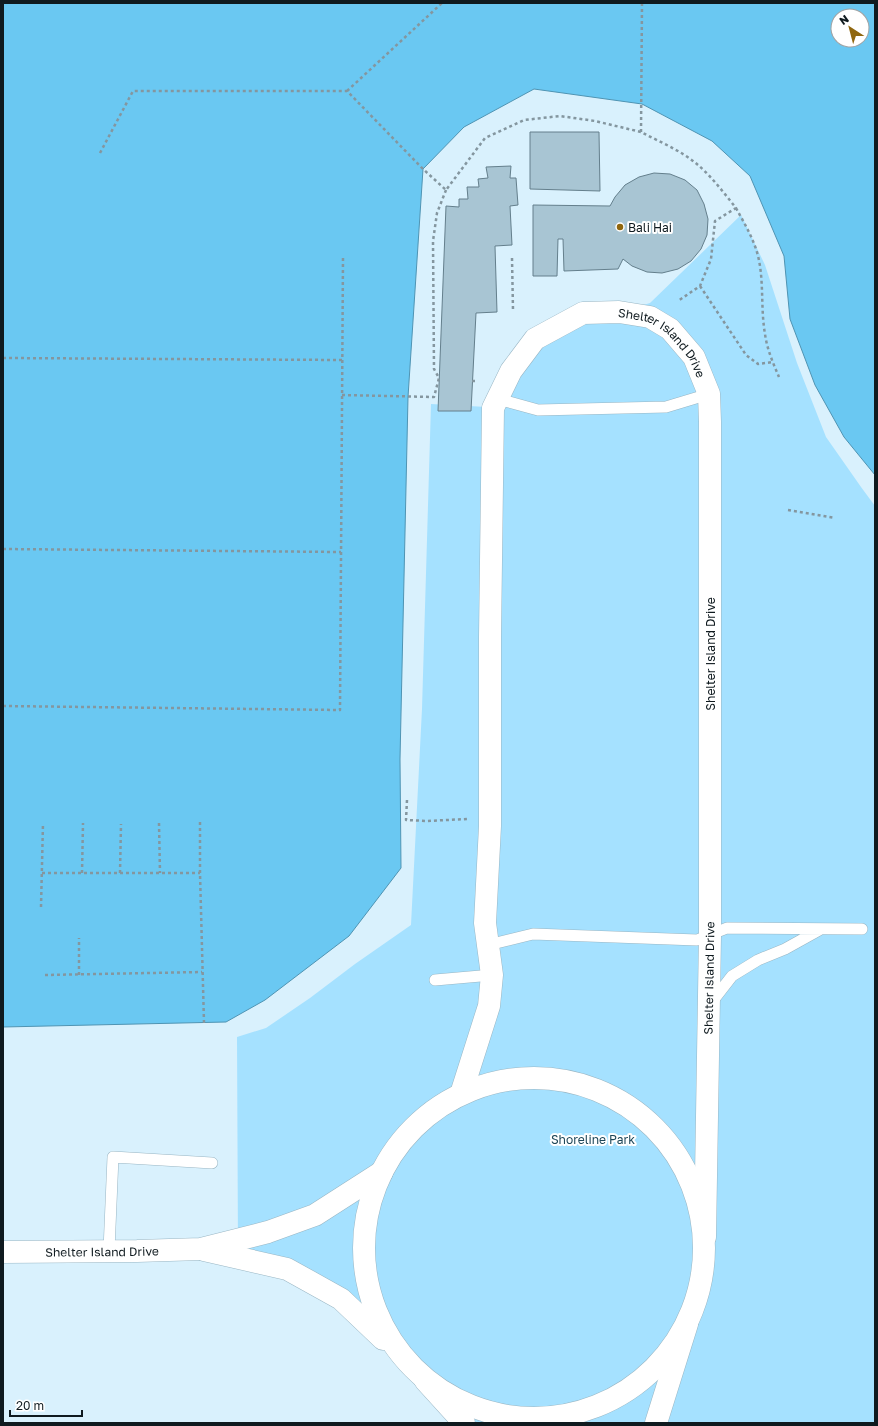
<svg xmlns="http://www.w3.org/2000/svg" width="878" height="1426" viewBox="0 0 878 1426" font-family="'Golos Text',sans-serif">
<rect width="100%" height="100%" fill="#d9f1fd"/>
<path fill="#a5e1ff" d="M741,215L765,265L797,363L826,437L861,487L875,506V1423H474L426,1370L373,1315L238,1251L237,1037L266,1028L310,998L355,964L411,925L422,709L431,404L487,407L505,391L543,333L621,312L650,303Z"/>
<path fill="#6ac8f2" stroke="#4f94b3" fill-rule="evenodd" d="M3,3H875V475L844,437L815,385L790,319L784,256L750,176L712,141L642,104L534,89L464,127L423,169L408,397L400,759L401,868L349,936L265,1000L226,1022L3,1027ZM838,16H862V40H838Z"/>
<path fill="#a8c5d3" stroke="#647f8c" d="M530,132H599L600,191L530,189Z
M511,166L510,178H516L518,205L510,206L512,245L495,246L497,312L476,313L471,411H438L446,206L459,207V199H468L467,187H479L478,179L488,178L486,167Z
M654,173L670,174L685,180L697,190L704,204L708,219L707,235L701,249L691,261L678,269L662,273L647,272L632,266L623,259L618,269L564,271L563,239H558L557,276H533V205L610,206L615,197L625,185L639,177Z"/>
<g fill="none" stroke-linecap="round" stroke-linejoin="round">
<g stroke="#99b6c4" stroke-width="12">
<path id="service" d="M498,399L538,410L666,407L709,394
M488,945L533,934L697,940L727,928L862,929
M435,980L492,975
M711,1003L732,976L758,960L785,949L821,929
M109,1250L113,1157L212,1163"/>
</g>
<g stroke="#99b6c4" stroke-width="23">
<g id="tertiary">
<path id="s1" d="M461,1094L489,1006L492,975L485,923L490,826V637L493,408L511,371L535,339L583,313L619,312L650,317L670,329L694,357L709,394L710,422V935L705,1237"/>
<path d="M425,1380L464,1423"/>
<path d="M656,1423L687,1324"/>
</g>
</g>
<g stroke="#99b6c4" stroke-width="23">
<g id="secondary">
<circle cx="534" cy="1248" r="170"/>
<path d="M204,1250L287,1269L341,1299L383,1339"/>
<path id="s2" d="M3,1252L137,1251L201,1249L268,1232L315,1215L382,1172"/>
</g>
</g>
<path stroke="#84969f" stroke-width="2.5" stroke-dasharray="3 3" stroke-linecap="butt" d="M642,3L641,132C660,142 682,151 698,165C712,177 724,193 736,208L715,221L711,259L700,286L678,301
M347,91L442,3
M100,153L133,91H347L423,169L446,190L485,138L524,120L560,116L595,121L641,132
M736,208C743,221 751,234 756,249C765,276 760,306 765,334C767,349 773,363 779,377
M512,258L513,310
M700,286L746,355L758,364L773,362
M3,358L342,360
M472,381H478
M342,395L434,397L439,378L434,369L433,241L437,213L446,190
M788,510L835,518
M3,549L341,552
M3,706L340,710L343,257
M407,800L406,820L427,821L467,819
M200,822V873L204,1023
M159,823L160,873
M42,873H200
M82,873L83,823
M120,873L121,824
M41,907L43,823
M45,975L202,972
M79,975V938"/>
<use href="#service" stroke="#fff" stroke-width="11"/>
<use href="#tertiary" stroke="#fff" stroke-width="22"/>
<use href="#secondary" stroke="#fff" stroke-width="22"/>
</g>
<circle fill="#90670f" stroke="#fff" stroke-width="1.5" cx="620" cy="227" r="4"/>
<g text-anchor="middle" dominant-baseline="central" stroke-width="4" stroke-linejoin="round" paint-order="stroke">
<g font-size="12" fill="#0f1a1f" stroke="#fff" text-anchor="start">
<text x="628" y="227">Bali Hai</text>
</g>
<g font-size="12" fill="#0f1a1f" stroke="#fff">
<text stroke="none"><textPath href="#s1" startOffset="919">Shelter Island Drive</textPath></text>
<text transform="translate(710 654) rotate(-90)">Shelter Island Drive</text>
<text transform="translate(709 978) rotate(-89)">Shelter Island Drive</text>
<text stroke="none"><textPath href="#s2" startOffset="99">Shelter Island Drive</textPath></text>
</g>
<g font-size="12" fill="#1d4658" stroke="#fff">
<text x="593" y="1139">Shoreline Park</text>
</g>
</g>
<rect width="878" height="1426" fill="none" stroke="#0f1a1f" stroke-width="8"/>
<g transform="translate(850 28) rotate(324)"><circle r="19" fill="#ffffff" stroke="#9fa3a5"/>
<path d="M0-3L7 15L0 10L-7 15Z" fill="#90670f"/>
<text y="-6" font-size="11" font-weight="bold" text-anchor="middle" fill="#0f1a1f">N</text>
</g>
<path d="M10 1410v6h72v-6" fill="none" stroke="#0f1a1f" stroke-width="2"/>
<text x="16" y="1410" font-size="12" fill="#0f1a1f" stroke="#ffffff" stroke-width="3" paint-order="stroke">20 m</text>
</svg>
